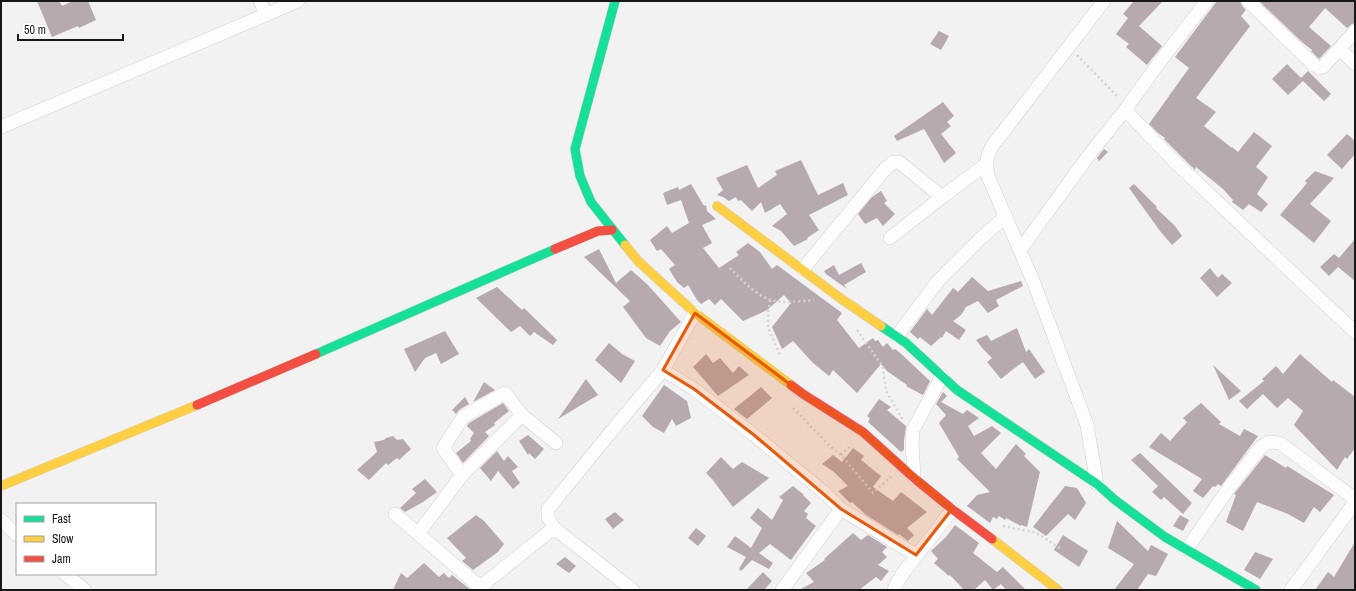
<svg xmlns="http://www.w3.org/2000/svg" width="1356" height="591" viewBox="0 0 1356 591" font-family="'Archivo Narrow',sans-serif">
<rect width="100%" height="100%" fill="#f2f2f2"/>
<path fill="#b6a9b0" d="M37,1H59L62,6L73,1H88L96,20L79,28L78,26L52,37Z
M1134,1H1163L1139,26L1162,46L1147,65L1126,47L1129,44L1116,34L1128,18L1123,14Z
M1217,1H1240L1242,6L1246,10L1241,16L1250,26L1196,98L1216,112L1204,126L1232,148V147L1238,152L1254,132L1272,146L1256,167L1268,177L1257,194L1268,204L1261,212L1249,204L1243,210L1232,202L1233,200L1223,189L1196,167L1195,170L1164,139L1165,138L1158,133L1149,124L1189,68L1175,57Z
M1259,1H1355V23L1352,24L1347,28L1325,8L1309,27L1331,46L1319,59L1311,51L1312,50L1302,42Z
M939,31L949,36L941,50L930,44Z
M1287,64L1301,78L1308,71L1331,94L1324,101L1303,81L1288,95L1272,79Z
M943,102L954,116L947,122L951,126L941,134L956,153L944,163L924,129L897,141L894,136Z
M1347,134L1355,141V154L1342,169L1327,155Z
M1104,149L1108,152L1099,161L1097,158Z
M801,160L818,195L843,183L848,195L809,215L819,230L807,238L808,239L794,246L781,231L772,226L787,214L780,204L765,213L761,202L752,211L741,200L738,201L736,197L729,201L723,197L717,195L723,190L716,178L747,165L758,188L777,175L775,171Z
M1315,171L1334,178L1310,204L1331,221L1314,243L1280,215L1307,183L1305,181Z
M691,184L704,206L706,205L707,211L716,219L702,225L712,243L703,248L719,268L739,255L736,252L748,243L760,252L772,269L777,265L842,313L837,320L859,348L873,338L875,341L878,340L883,347L887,343L893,350L895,349L899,352L930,381L923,395L906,386L907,385L887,371L881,364L857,393L833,370L829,376L812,362L793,341L782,349L772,327L791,303L784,295L767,310L743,321L721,299L715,305L709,299L701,304L697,300L688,285L684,288L677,282L669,269L675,265L661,249L657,251L650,240L667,226L672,233L689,223L681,200L667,205L663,193L678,187L679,190Z
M1134,184L1157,207L1156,208L1175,226L1182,236L1172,245L1160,231L1129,188Z
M881,191L887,201L884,203L895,214L883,226L877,218L865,224L858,214L872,197Z
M1355,239V281L1338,267L1329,276L1320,267L1334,254L1339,258Z
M599,249L616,283L631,270L648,285L681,322L670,331L660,346L646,338L623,307L630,301L584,257Z
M861,263L866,272L844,285L847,289L826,274L824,271L834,265L839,275Z
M1210,268L1218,278L1222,274L1232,283L1217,297L1200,278Z
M972,277L988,291L1021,281L1023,286L996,300L999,306L988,313L978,301L966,307L961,315L953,321L966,330L959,340L946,331L942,338L941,337L931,346L920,337L918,339L910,332L927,309L932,315L953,288L958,292Z
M497,287L522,310L524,308L557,340L553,345L534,332L530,336L520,326L511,332L476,298Z
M1017,328L1026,352L1029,349L1045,372L1035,379L1023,362L1012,370L1001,379L987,362L992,358L983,349L976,340L987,335L991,341Z
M445,331L459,354L441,364L436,353L425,358L415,372L404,349Z
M609,343L622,354L635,361L621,383L595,360Z
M706,354L713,363L720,358L733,373L739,366L749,375L718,396L693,367Z
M1300,354L1332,382L1333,380L1355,397V448L1347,459L1345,457L1337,470L1294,425L1303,411L1288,398L1277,408L1263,394L1247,409L1239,401L1264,381L1262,379L1276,366L1283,374Z
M1213,365L1241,391L1229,400Z
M586,379L598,395L558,419Z
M484,382L495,390L473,402Z
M664,385L687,401L691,418L676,426L672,419L664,433L653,427L642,416Z
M761,387L772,398L747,419L734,409Z
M943,392L947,396L941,402L963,414L967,410L979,418L968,426L974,436L992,426L1001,433L981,453L996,469L1016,444L1026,454L1024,456L1040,472L1027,527L1021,525V526L1006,518L1005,520L999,516L997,519L993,517L990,523L967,506L977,495L990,492L957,459L959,457L939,423L946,415L936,404Z
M465,397L469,404L459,410L456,414L452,410Z
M879,399L891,407L887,410L906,426L904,441V450L901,452L868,422L870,418L867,416Z
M503,403L509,411L494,423L495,425L485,432L489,436L463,463L456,453L471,441L470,439L474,433L467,426L469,423Z
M1201,403L1221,422L1219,424L1240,436L1244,429L1258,436L1221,486L1218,484L1215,487L1213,486L1203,498L1193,491L1202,479L1149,447L1161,433L1170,441L1187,422L1183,418Z
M528,435L544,449L535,459L529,453L528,455L519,441Z
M393,436L397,440L403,439L411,449L399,460L397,458L388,465L386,463L369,480L357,470L377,452L374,442L384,440L386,438Z
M853,448L864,456L861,460L881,476L873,487L893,501L901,492L927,512L907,528L914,535L908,541L899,534L898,535L866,515L852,502L850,503L838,491L848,486L834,472L822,464L833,455L842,462Z
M497,451L504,461L508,456L518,467L512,471L520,483L513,489L498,471L491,481L480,468Z
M1140,453L1192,503L1183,514L1164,497L1161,500L1152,492L1158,486L1131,460Z
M1265,455L1286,468L1287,466L1334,495L1320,512L1314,507L1304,523L1288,514L1257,502L1243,531L1226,522L1236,495L1234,494Z
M721,457L733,469L742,462L769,478L733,507L712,479L706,473Z
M425,479L437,492L423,502L405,512L400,508L416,493L412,489Z
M793,486L804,495H803L811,503L804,511L808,514L806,518L816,526L791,560L770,544L759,553L773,563L769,569L752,560L741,571L739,569L746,557L727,547L735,536L751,548L762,528L750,518L758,508L772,520L783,500L779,497Z
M1065,486L1077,488L1086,503L1075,520L1068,514L1046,536L1033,527Z
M615,512L624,520L613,529L605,519Z
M476,515L484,521L504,544L498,552L473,570L462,561L466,558L447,538Z
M1180,515L1189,520L1183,531L1173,526Z
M1117,521L1148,551L1151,545L1168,554L1156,576L1148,574L1137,590H1114L1134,564L1108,548Z
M955,525L979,543L973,553L997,572L1003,567L1026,590H1006L1001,584L993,590L985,580L974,590H964L950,575L949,576L934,563L938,559L931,551L946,537Z
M696,528L706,536L698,546L688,538Z
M853,533L861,540L868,535L887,547L882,552L887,557L878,565L889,571L881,581L876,577L859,590H799L814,582L806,573L825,560L824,559Z
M1063,535L1088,551L1079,567L1054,550Z
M1355,542V590H1315L1328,572L1334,577Z
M1255,552L1273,559L1260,579L1244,570Z
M565,557L576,566L569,573L556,564Z
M424,563L439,577L444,573L449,578L452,575L471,590H393L401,573L407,578Z
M763,572L772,581L764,590H746Z"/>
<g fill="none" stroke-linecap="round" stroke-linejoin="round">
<g stroke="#d0d0d0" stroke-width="14">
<path id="street" d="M260,1L266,15
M1248,1L1314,65L1319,68L1323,67L1355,31
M1340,49L1355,64
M1125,110L1175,162L1355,332
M1,127L298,1
M890,238L942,197L986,164
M1020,250L1092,151L1125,110L1161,60L1207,1
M803,269L886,168L894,162H899L942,197
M695,313L663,370L694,389L754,435L826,494L841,509L916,555
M897,336L938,281L981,238L1006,216
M522,415L556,443
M914,478L912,442L913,430L942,376
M1097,484L1087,425L1034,283L988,176C986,162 986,157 993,145L1104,1
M395,514L480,587
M1,520L17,535
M418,534L462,475L522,415L505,393L463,417L443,448L462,475
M1187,549L1231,485L1261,447L1269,442L1280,443L1355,499
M65,574L85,590
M483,590L480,587L554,528
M633,590L554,528L548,517V509L624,416L663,370
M782,590L841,509
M894,590C898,578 906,569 914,559C927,542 941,526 952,509
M1291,590L1355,502"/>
</g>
<g stroke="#d0d0d0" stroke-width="10">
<path id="fast" d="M615,1L575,149L580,176L591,202L625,245
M881,326L906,343L957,390L1097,484L1115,500L1165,537L1256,590
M316,354L555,249"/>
</g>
<g stroke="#d0d0d0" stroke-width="10">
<path id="slow" d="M717,206L840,298L881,326
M625,245L638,261L695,313L791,385
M1,486L197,405
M992,539L1058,590"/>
</g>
<g stroke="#d0d0d0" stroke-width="10">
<path id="jam" d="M555,249L598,231L612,230
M791,385L803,394L863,432L914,478L952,509L992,539
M197,405L316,354"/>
</g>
<path stroke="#d3d3d3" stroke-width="2.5" stroke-dasharray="2 3" stroke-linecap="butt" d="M1077,55L1118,97
M730,268C745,283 761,302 784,302C794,302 804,301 814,300
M770,300L768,314V328L780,355
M857,330L883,367L886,391L903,420
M793,408L830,446L841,455L873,493L891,477
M841,455L852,444
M1003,526L1033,532L1040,535L1061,549"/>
<use href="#street" stroke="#fdfdfd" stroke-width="13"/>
<use href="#fast" stroke="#16e098" stroke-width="9"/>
<use href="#slow" stroke="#ffcf43" stroke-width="9"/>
<use href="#jam" stroke="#f24e42" stroke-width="9"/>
</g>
<path fill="#e8590c" fill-opacity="0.2" stroke="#e8590c" stroke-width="3" stroke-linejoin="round" d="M695,313L803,394L863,432L952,509L916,555L841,509L754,435L694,389L663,370Z"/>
<rect width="1356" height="591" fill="none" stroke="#171718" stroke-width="4"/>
<rect x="16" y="503" width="140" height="72" fill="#ffffff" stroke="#a2a2a3"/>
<rect x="24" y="516" width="20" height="6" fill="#16e098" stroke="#a2a2a3"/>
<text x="52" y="523" font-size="12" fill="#171718">Fast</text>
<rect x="24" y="536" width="20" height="6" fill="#ffcf43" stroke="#a2a2a3"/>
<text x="52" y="543" font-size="12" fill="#171718">Slow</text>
<rect x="24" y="556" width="20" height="6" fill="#f24e42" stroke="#a2a2a3"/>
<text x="52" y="563" font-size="12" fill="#171718">Jam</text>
<path d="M18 34v6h105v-6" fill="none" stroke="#171718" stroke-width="2"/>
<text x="24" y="34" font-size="12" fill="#171718" stroke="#ffffff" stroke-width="3" paint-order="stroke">50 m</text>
</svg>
